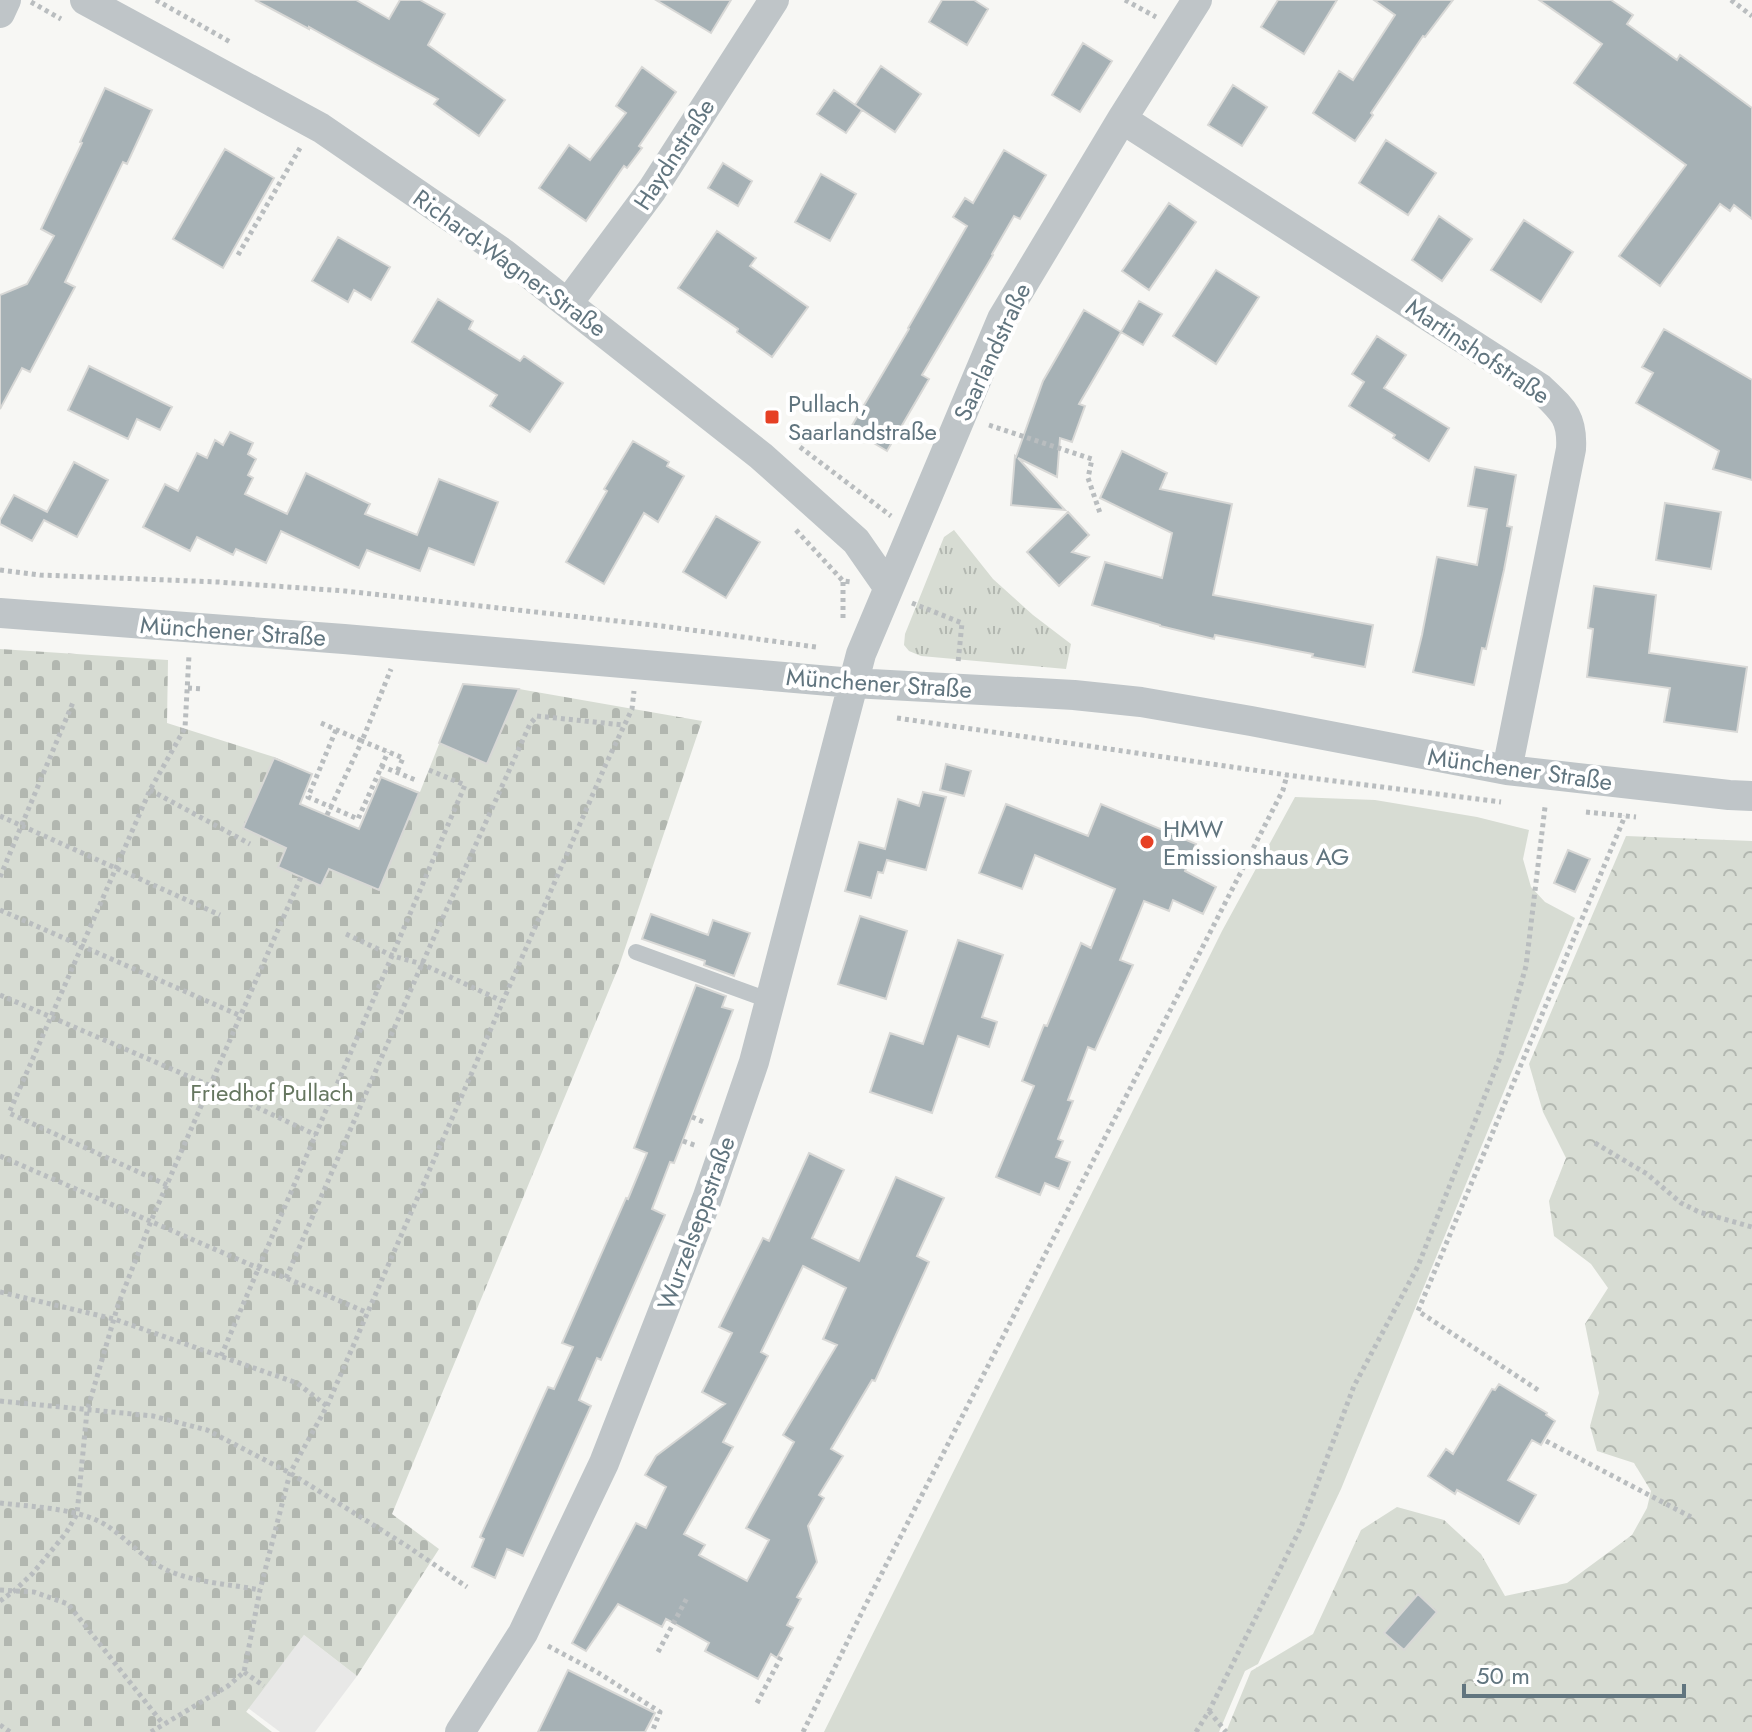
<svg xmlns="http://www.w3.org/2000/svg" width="1752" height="1732" viewBox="0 0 1752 1732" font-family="Jost,sans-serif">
<defs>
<pattern id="forest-crowns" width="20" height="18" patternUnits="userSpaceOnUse" patternTransform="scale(2)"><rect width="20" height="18" fill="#d7dcd3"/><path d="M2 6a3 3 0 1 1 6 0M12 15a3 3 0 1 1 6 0" fill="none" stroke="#b2b7b0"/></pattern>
<pattern id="cemetery-stones" width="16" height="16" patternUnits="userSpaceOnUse" patternTransform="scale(2)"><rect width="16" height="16" fill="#d7dcd3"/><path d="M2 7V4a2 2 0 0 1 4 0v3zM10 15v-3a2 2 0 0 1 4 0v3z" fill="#b2b7b0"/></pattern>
<pattern id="park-tufts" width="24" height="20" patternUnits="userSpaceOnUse" patternTransform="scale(2)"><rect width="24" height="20" fill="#d7dcd3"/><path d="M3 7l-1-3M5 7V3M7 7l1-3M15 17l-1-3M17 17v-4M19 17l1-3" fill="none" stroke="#b2b7b0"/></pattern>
</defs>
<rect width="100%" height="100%" fill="#f7f7f4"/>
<path fill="#e8e8e7" d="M304,1635L357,1676L315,1732H280L248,1708Z"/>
<path fill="#d7dcd3" d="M1295,797L1375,800L1477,817L1529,830L1523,859L1531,887L1545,902L1575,918L1341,1489L1258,1664L1245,1671L1219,1732H824L1222,931Z"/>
<path fill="url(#forest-crowns)" d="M1626,836L1752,841V1732H1226L1251,1671L1313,1634L1361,1530L1397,1507L1444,1520L1481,1554L1505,1596L1567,1583L1632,1535L1647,1508L1651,1491L1634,1463L1597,1451L1590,1426L1599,1393L1585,1324L1608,1288L1591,1264L1554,1236L1549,1201L1566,1158L1543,1112L1529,1064Z
M235,1703L272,1732H206Z"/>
<path fill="url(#cemetery-stones)" d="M0,649L168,660L167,723L274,757L312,774L298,808L305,811L307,807L349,825L357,833L381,777L420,792L463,684L519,689L702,721L619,966L392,1514L439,1549L357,1676L304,1635L231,1732H0Z"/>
<path fill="url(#park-tufts)" d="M954,530L993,579L1033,615L1071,644L1066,669L921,656L909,651L904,645L905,634L944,537Z"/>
<path fill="#a6b1b5" stroke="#d8d8d6" stroke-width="2" fill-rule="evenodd" d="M255,0H356L389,19L400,0H420L445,14L428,45L505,100L479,136L434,104L438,99L309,27V29Z
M656,0H731L711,33Z
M942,0H974L988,9L967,45L929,22Z
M1278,0H1337L1304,54L1261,27Z
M1374,0H1453L1425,37L1423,36L1371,113L1373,115L1355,141L1313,113L1339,71L1353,80L1395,15Z
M1539,0H1611L1633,15L1627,24L1677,60L1680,55L1752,108V219L1734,205L1730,211L1720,204L1660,286L1619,256L1686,165L1574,83L1602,44Z
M1083,43L1112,61L1080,112L1052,95Z
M881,66L921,94L895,132L855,105Z
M642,67L676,92L639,146L642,148L627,168L624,166L586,221L539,188L569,145L590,160L626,113L616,106Z
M1233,85L1267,107L1242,146L1208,125Z
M105,88L152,110L127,164L123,162L65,282L75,287L30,372L22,368L0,409V295L27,284L54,236L41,229L82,143L80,142Z
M834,90L862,110L846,133L817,114Z
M1386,140L1436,173L1408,215L1359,183Z
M225,149L274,178L223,268L173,239Z
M1004,150L1046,175L1020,219L1014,216L992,254L993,255L922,375L929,379L887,451L850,429L909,329L908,328L967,226L953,217L965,198L973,203Z
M723,163L752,181L738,206L708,188Z
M821,174L856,194L830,241L795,222Z
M1169,203L1196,222L1149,290L1122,271Z
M1439,216L1472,239L1442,281L1412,260Z
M1524,220L1573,252L1541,302L1491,270Z
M717,231L756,258L750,266L808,307L772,357L737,332L738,329L678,288Z
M338,237L390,267L371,300L354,290L348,302L312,281Z
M1216,270L1259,297L1216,364L1173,336Z
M438,299L473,321L469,329L520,361L524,356L563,383L530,432L490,406L497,395L412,342Z
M1139,301L1162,314L1143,345L1121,332Z
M1084,310L1121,332L1079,404L1085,406L1072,442L1060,438L1057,477L1018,458L1065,510L1011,505L1015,456L1016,457L1043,381Z
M1664,329L1752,380V480L1713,469L1719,451L1636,403L1653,373L1642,367Z
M1377,336L1406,355L1384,388L1449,428L1429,461L1393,438L1395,435L1349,406L1364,382L1352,374Z
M89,366L172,407L160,430L137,419L128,439L68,410Z
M230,432L253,443L248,454L256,459L248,475L253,478L245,494L287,514L306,473L370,504L365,514L417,535L439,479L498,502L474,565L429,548L420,571L367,550L359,568L281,531L266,563L236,549L233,555L197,537L190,551L143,527L165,484L178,491L197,453L207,458L215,440L223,445Z
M633,441L669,462L667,466L684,476L658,522L644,513L604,584L566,562L607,491L604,489Z
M1122,451L1167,473L1160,489L1232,504L1213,595L1373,625L1365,667L1312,657L1313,654L1215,635L1214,639L1160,626V625L1092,605L1105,562L1162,578L1172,533L1100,498Z
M74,462L108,480L77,537L44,520L32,541L0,524V520L14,495L47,512Z
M1475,467L1516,475L1507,526L1512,527L1504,570L1486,649L1482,648L1474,685L1413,672L1422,635L1437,557L1477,565L1487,509L1468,506Z
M1665,503L1721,512L1711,569L1656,560Z
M1068,512L1089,535L1072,552L1089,557L1059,586L1027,552Z
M716,516L760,542L726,598L683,572Z
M1594,586L1656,595L1649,653L1747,667L1737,732L1664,722L1670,688L1587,677L1593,629L1588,628Z
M463,684L519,689L487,764L439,743Z
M274,758L312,774L300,804L359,829L381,777L419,793L379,890L329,869L321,886L278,867L286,848L243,828Z
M946,764L971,771L964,796L940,790Z
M923,792L946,797L926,870L887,860L883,873L878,872L871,898L845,891L859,842L885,849L898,799L919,806Z
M1006,804L1088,836L1101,804L1196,844L1185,871L1216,887L1203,914L1173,900L1169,911L1144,901L1120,960L1133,965L1095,1050L1088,1047L1068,1100L1073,1101L1058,1139L1063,1141L1056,1157L1070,1162L1059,1189L1045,1183L1040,1195L996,1177L1034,1086L1022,1081L1044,1025L1047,1026L1081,943L1091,948L1115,889L1035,855L1022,889L979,873Z
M1568,850L1590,859L1575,892L1554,883Z
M651,914L708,935L713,920L750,933L734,976L704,965L705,961L642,939Z
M860,916L907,931L886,999L838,984Z
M958,940L1003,955L982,1017L997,1022L989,1047L958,1036L932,1113L870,1092L890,1033L923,1044Z
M696,985L726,996L722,1007L733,1010L674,1163L670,1162L652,1209L665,1215L601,1360L597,1358L579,1400L591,1406L523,1556L507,1549L495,1578L472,1567L484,1539L480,1537L548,1387L554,1389L573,1347L562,1343L626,1198L628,1199L647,1153L634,1148Z
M809,1153L844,1170L812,1238L859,1261L896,1177L944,1198L917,1256L929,1262L875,1381L872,1380L831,1449L843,1456L819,1495L824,1498L808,1526L817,1562L797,1597L801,1599L787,1625L793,1628L777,1658L771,1654L758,1679L705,1651L709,1643L666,1619L662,1627L618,1604L586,1651L572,1643L636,1523L646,1528L666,1487L645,1475L656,1456L725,1404L702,1392L732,1333L719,1327L763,1238L769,1241ZM803,1266L846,1288L823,1339L837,1345L783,1435L794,1442L746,1528L769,1540L747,1581L699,1555L705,1545L684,1534L733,1447L723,1442L768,1356L761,1352Z
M1499,1384L1547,1413L1546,1415L1555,1421L1541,1445L1532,1440L1508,1480L1536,1495L1519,1524L1457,1490L1455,1494L1428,1476L1446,1449L1453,1454L1492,1389L1495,1390Z
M1418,1594L1437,1612L1404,1650L1384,1633Z
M568,1670L655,1713L645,1732H538Z"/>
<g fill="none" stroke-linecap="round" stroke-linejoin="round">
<path stroke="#b9bdbf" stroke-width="5" stroke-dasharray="4 4" stroke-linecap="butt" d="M156,0L232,43
M1125,0L1156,17
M1731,0L1752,16
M31,2L61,19
M238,255L300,148
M989,425L1092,459L1088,478L1100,513
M800,447L891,516
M796,530L843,581L851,582
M0,570L40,575L218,582L345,591L662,626L816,647
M912,603L962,623L958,663
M843,618V581
M188,688L202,689
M897,718L1287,775L1501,802
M321,723L362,741L391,669
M336,730L308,797L358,819L388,752
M381,766L418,781
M150,790L250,844
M1586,812L1636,817
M327,815L362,741L403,758L397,772
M0,816L220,915
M0,877L74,700
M0,910L241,1016
M346,934L393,956L422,964L502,1001
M0,995L211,1086L316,1135
M692,1117L706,1123
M683,1141L697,1146
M1595,1143L1647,1174L1681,1203L1699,1212L1752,1227
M0,1156L258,1268L286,1278L368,1313
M167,1185L9,1113L150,790L185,728L189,655
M286,1278L422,964L530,724L537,716L623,725
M0,1292L114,1319L234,1361L297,1383L327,1406
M221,1356L465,785L429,770
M1538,1390L1418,1311L1625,816
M0,1401L153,1416L207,1430L290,1473L407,1546L467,1587
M1546,1441L1691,1517
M0,1503C33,1507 81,1508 109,1527C129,1541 146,1561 169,1571C197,1583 230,1584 260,1590
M0,1590L34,1592L68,1604L163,1724
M0,1601L14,1591L33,1573L66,1533L77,1514L87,1411L118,1305L151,1221L301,877
M548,1646L597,1672L660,1712L652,1732
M658,1652L688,1596
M244,1672L264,1686
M757,1703L781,1657
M1209,1711L1226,1732
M0,1725L10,1732
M151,1732L228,1686L244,1672L260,1590L290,1473L327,1406L606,764L632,709L634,691
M803,1732L864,1608L1283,790L1287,775
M1196,1732L1209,1711L1301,1527L1354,1386L1418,1266L1501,1055L1526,966L1545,807"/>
<path stroke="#bfc5c8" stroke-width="16" d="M636,952L771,1001"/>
<path stroke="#bfc5c8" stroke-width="30" d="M85,0L321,128L503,253L761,456L856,541L888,587
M0,13L6,0
M1122,119L1540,388C1562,409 1573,417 1571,449L1507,770
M568,303L652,190L774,0
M0,613L344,639L853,683L1074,695L1141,702L1251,721L1507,770L1729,795L1752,796
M460,1732L523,1633L604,1463L707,1199L754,1062L861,654L1002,319L1122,119L1197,0"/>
</g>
<g fill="#e64024" stroke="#fff" stroke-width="3">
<rect x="764" y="409" width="16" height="16" rx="4"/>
<circle cx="1147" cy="842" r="8"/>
</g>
<g text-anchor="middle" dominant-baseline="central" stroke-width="8" stroke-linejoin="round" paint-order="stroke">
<g font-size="24" fill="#61757f" stroke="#fff">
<text transform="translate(674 154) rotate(-57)">Haydnstraße</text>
<text transform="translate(510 263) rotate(36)">Richard-Wagner-Straße</text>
<text transform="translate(1478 351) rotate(34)">Martinshofstraße</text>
<text transform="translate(992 352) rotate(-65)">Saarlandstraße</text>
<text transform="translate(233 631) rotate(4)">Münchener Straße</text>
<text transform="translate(879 683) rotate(4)">Münchener Straße</text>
<text transform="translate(1520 769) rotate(8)">Münchener Straße</text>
<text transform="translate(696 1223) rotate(-70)">Wurzelseppstraße</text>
</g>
<g font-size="24" fill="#61757f" stroke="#fff" text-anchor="start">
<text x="788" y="403">Pullach,<tspan x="788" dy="28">Saarlandstraße</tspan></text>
<text x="1163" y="828">HMW<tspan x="1163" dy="28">Emissionshaus AG</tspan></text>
</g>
<g font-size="24" fill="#667760" stroke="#fff">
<text x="272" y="1092">Friedhof Pullach</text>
</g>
</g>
<path d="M1464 1684v12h220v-12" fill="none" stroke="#61757f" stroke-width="4"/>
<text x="1476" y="1684" font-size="24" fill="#61757f" stroke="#ffffff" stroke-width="6" paint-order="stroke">50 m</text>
</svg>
